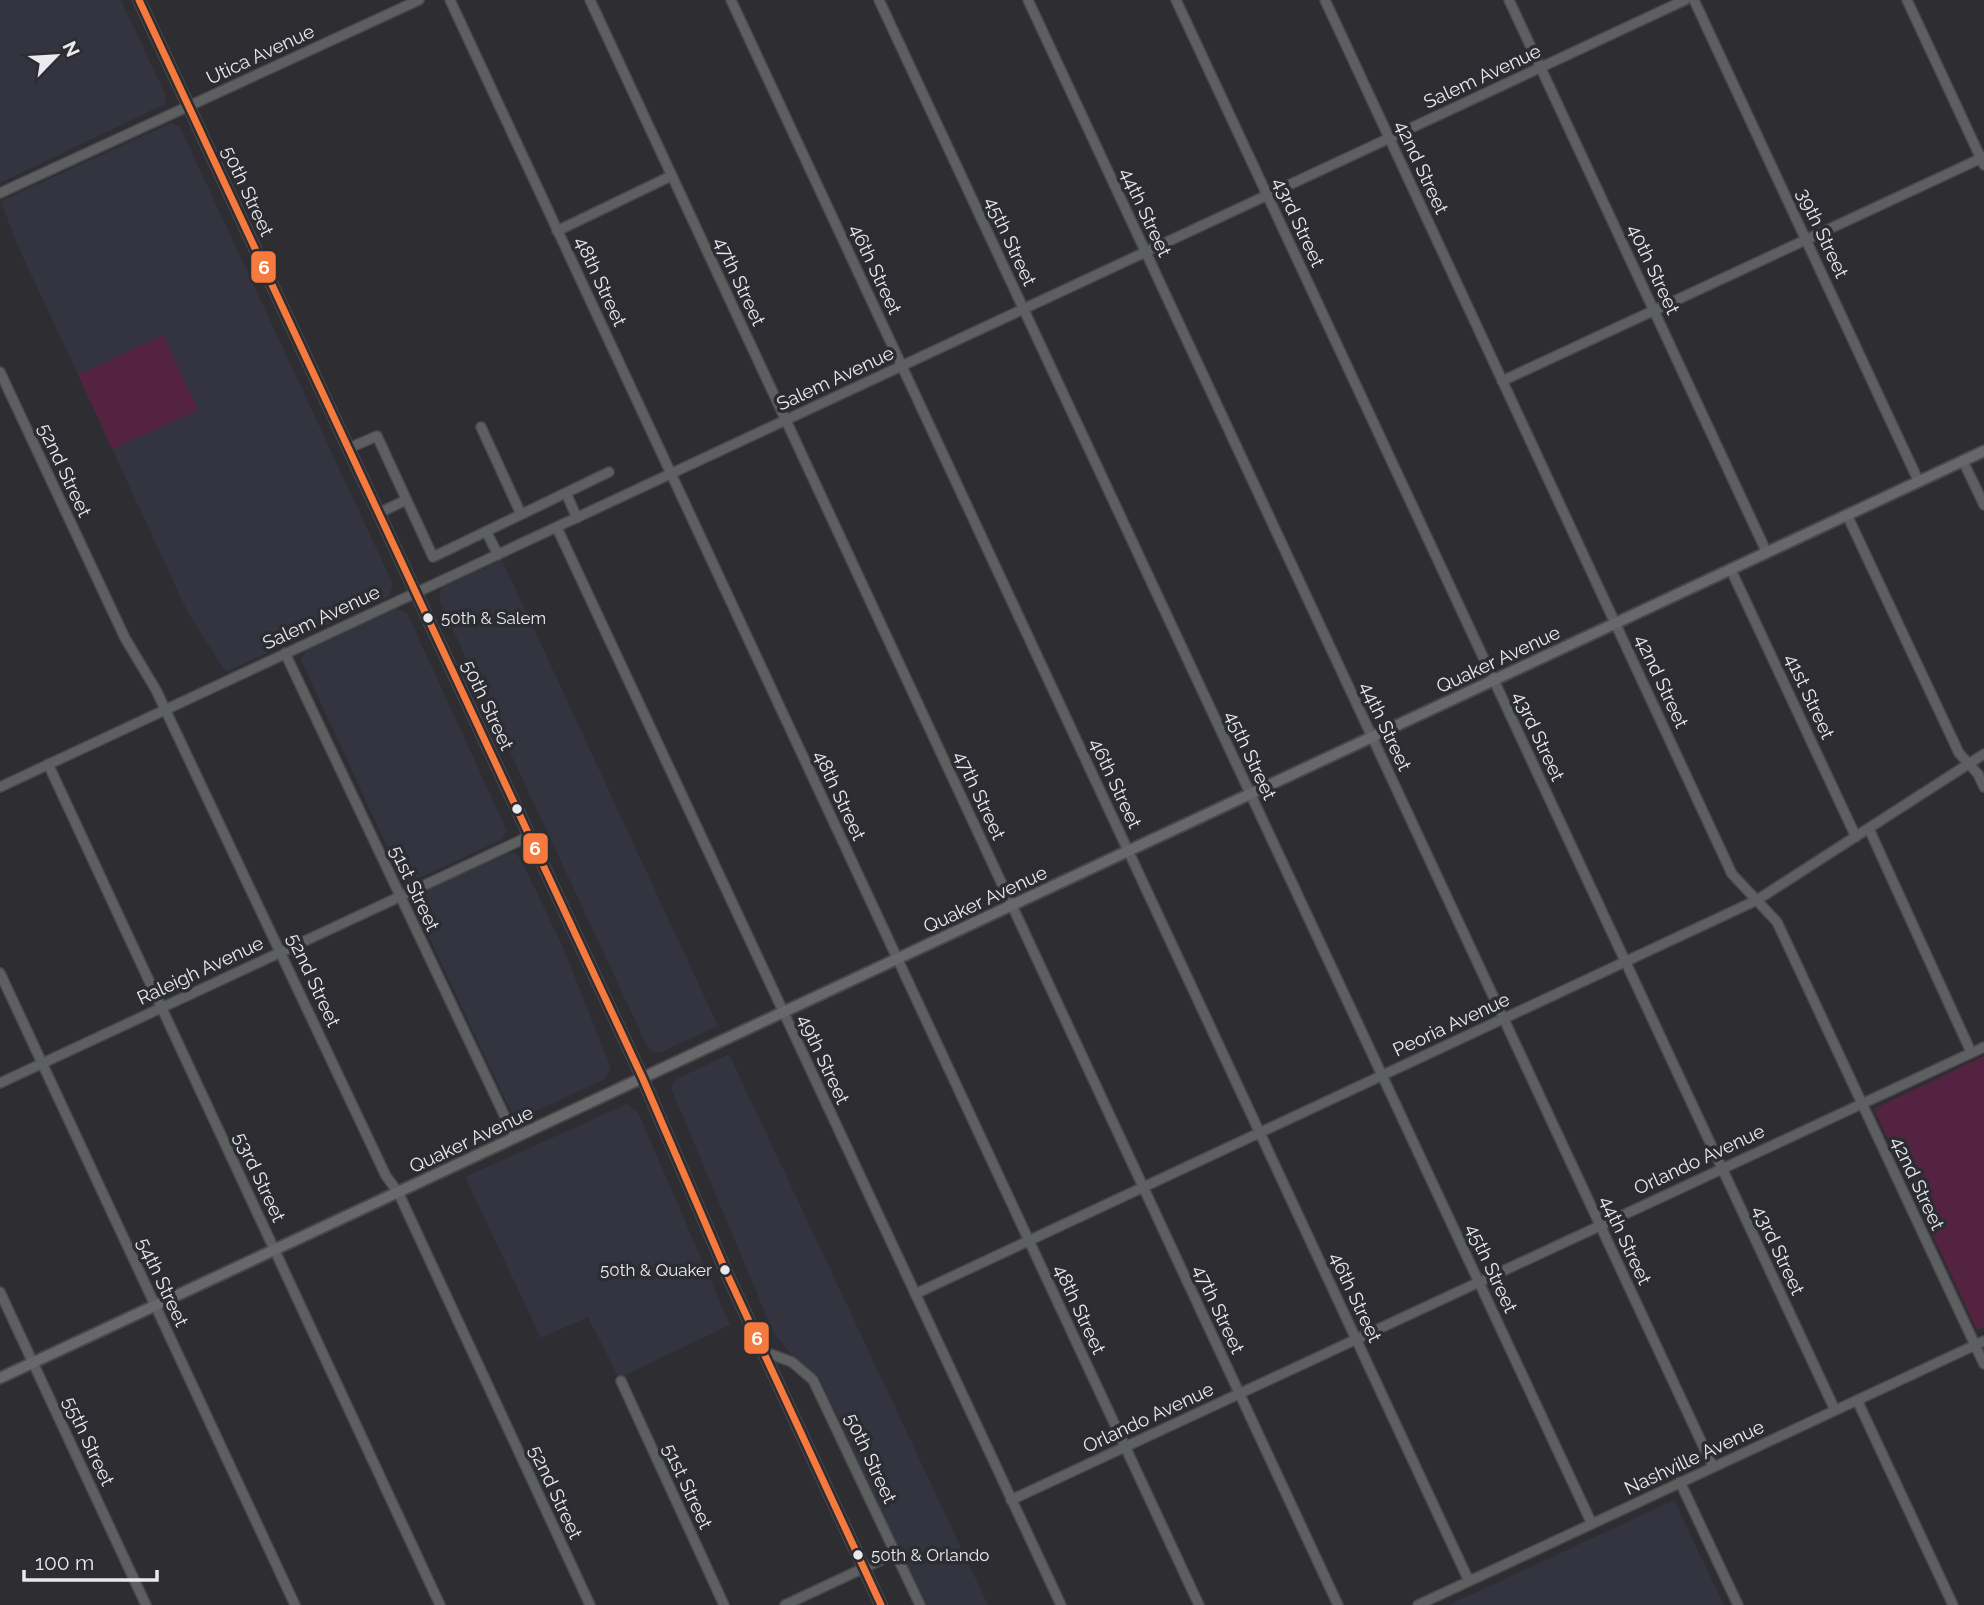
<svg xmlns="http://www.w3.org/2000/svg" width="1984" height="1605" viewBox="0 0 1984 1605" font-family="Raleway,sans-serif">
<rect width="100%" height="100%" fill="#2d2d32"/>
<path fill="#333440" d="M0,0H121L166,96L165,104L0,183Z
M171,123L180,127L393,584L389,596L226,672L188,613L112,449L197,410L163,336L78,375L16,242L1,201Z
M502,560L718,1026L661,1052H654L647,1046L439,600L441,588Z
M396,609L407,613L507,831L501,840L411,882L401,877L301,660L306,651Z
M508,853L517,854L523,864L562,945L611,1068L603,1080L521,1118L511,1112L413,903L421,893Z
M729,1054L840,1290L988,1605H926L820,1379L790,1353L774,1334L671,1088L675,1080Z
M627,1104L638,1112L730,1325L619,1378L588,1317L541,1338L465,1177Z
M1674,1500L1724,1605H1449Z"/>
<path fill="#542342" d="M163,335L198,410L112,449L78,375Z
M1984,1056V1327L1977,1330L1874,1109Z"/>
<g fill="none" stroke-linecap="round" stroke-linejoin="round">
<g stroke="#48484b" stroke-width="12">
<path id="minor" d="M450,0L1199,1605
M590,0L1338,1605
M731,0L1469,1581
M879,0L1592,1524
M1028,0L1713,1467
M1176,0L1835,1410
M1325,0L1732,874L1777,922L1984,1364
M1509,0L1767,553
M1694,0L1919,482
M1907,0L1984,165
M0,193L419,0
M557,231L671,176
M0,372L125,638L156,690L386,1176L398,1192L590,1605
M1502,381L1984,157
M481,427L521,514
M349,448L377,436L433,557L609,472
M1963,461L1984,505
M566,493L577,518
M379,513L406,500
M1847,515L1959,753L1978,774L1984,787
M557,528L1061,1605
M486,531L498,555
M1731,570L1856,837
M285,653L515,1138
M48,764L440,1605
M0,787L1685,0
M1869,829L1971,1052
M0,973L295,1605
M0,1083L530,836
M0,1292L146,1605
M915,1294L1757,900L1984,754
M762,1351L792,1362L813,1380L920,1605
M621,1381L724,1605
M1857,1400L1953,1605
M1680,1482L1738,1605
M1011,1500L1984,1047
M785,1605L896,1553
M1418,1605L1984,1341"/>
</g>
<g stroke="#48484b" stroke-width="14">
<path id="major" d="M139,0L643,1079L728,1276L881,1605
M0,1378L1984,451"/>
</g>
<use href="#minor" stroke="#5e5f61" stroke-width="9"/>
<use href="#major" stroke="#68686a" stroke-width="10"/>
<g stroke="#2c2c33" stroke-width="12">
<path id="bus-1" d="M139,0L643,1079L728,1276L881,1605"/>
</g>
<use href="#bus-1" stroke="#f6793e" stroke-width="7"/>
</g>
<g fill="#e9e9ee" stroke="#2c2c33" stroke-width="2.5">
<circle cx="428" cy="618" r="6"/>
<circle cx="517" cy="809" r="6"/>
<circle cx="725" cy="1270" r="6"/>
<circle cx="858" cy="1555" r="6"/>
</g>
<g text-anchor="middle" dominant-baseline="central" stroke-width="7" stroke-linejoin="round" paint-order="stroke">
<g font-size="17" fill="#e9e9ee" stroke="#2c2c33" text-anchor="start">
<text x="441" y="618">50th &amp; Salem</text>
<text x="712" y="1270" text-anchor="end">50th &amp; Quaker</text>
<text x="871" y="1555">50th &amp; Orlando</text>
</g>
<g font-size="19" fill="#e9e9ee" stroke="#2c2c33">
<text transform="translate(260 54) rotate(-25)">Utica Avenue</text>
<text transform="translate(1482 76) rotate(-25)">Salem Avenue</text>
<text transform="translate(1422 167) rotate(65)">42nd Street</text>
<text transform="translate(248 191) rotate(65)">50th Street</text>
<text transform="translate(1146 212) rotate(65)">44th Street</text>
<text transform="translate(1299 222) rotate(65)">43rd Street</text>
<text transform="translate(1823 233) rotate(65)">39th Street</text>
<text transform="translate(1011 241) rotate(65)">45th Street</text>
<text transform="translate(876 269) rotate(65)">46th Street</text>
<text transform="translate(1654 269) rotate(65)">40th Street</text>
<text transform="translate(601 281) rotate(65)">48th Street</text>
<text transform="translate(740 281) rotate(65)">47th Street</text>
<text transform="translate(835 378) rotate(-25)">Salem Avenue</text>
<text transform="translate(65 470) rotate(65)">52nd Street</text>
<text transform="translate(321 617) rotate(-25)">Salem Avenue</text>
<text transform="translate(1498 659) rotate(-25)">Quaker Avenue</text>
<text transform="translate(1662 681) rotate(65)">42nd Street</text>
<text transform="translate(1810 696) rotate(65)">41st Street</text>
<text transform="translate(488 705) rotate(65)">50th Street</text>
<text transform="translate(1386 726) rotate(65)">44th Street</text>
<text transform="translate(1539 736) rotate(65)">43rd Street</text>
<text transform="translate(1251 755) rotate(65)">45th Street</text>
<text transform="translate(1116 783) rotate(65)">46th Street</text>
<text transform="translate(840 795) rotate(65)">48th Street</text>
<text transform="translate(980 795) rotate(65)">47th Street</text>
<text transform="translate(415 888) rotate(65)">51st Street</text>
<text transform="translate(985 899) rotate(-25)">Quaker Avenue</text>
<text transform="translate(200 970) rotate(-25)">Raleigh Avenue</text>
<text transform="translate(314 980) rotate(65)">52nd Street</text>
<text transform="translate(1451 1024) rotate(-25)">Peoria Avenue</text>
<text transform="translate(824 1059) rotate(65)">49th Street</text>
<text transform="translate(471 1139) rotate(-25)">Quaker Avenue</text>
<text transform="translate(1699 1159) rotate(-25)">Orlando Avenue</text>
<text transform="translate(260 1177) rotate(65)">53rd Street</text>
<text transform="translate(1918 1183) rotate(65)">42nd Street</text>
<text transform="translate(1626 1240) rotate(65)">44th Street</text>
<text transform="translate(1779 1250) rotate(65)">43rd Street</text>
<text transform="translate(1492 1268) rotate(65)">45th Street</text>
<text transform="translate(163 1282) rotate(65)">54th Street</text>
<text transform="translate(1356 1297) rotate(65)">46th Street</text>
<text transform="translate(1080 1309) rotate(65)">48th Street</text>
<text transform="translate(1219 1309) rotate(65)">47th Street</text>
<text transform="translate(1148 1417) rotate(-25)">Orlando Avenue</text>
<text transform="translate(89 1441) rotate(65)">55th Street</text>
<text transform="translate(1694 1457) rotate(-25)">Nashville Avenue</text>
<text transform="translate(871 1458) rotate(65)">50th Street</text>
<text transform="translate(688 1486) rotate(65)">51st Street</text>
<text transform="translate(556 1492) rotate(65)">52nd Street</text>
</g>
</g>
<g stroke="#2c2c33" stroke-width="2.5">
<rect x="250" y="250" width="27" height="34" rx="7" fill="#f6793e"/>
<rect x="522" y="832" width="27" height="33" rx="7" fill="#f6793e"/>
<rect x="743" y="1321" width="27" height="34" rx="7" fill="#f6793e"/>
</g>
<g font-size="19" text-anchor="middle" font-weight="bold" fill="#fff">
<text x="264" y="274">6</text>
<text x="535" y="855">6</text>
<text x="757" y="1345">6</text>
</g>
<g transform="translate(56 56) rotate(65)" stroke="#2c2c33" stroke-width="5" paint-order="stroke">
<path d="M0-5L12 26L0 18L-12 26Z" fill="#e9e9ee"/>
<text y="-10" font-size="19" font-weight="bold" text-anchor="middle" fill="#e9e9ee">N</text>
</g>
<path d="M24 1570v10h133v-10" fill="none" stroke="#e9e9ee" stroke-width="3.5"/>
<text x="35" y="1570" font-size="21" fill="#e9e9ee" stroke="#2c2c33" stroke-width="5" paint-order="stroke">100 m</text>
</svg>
